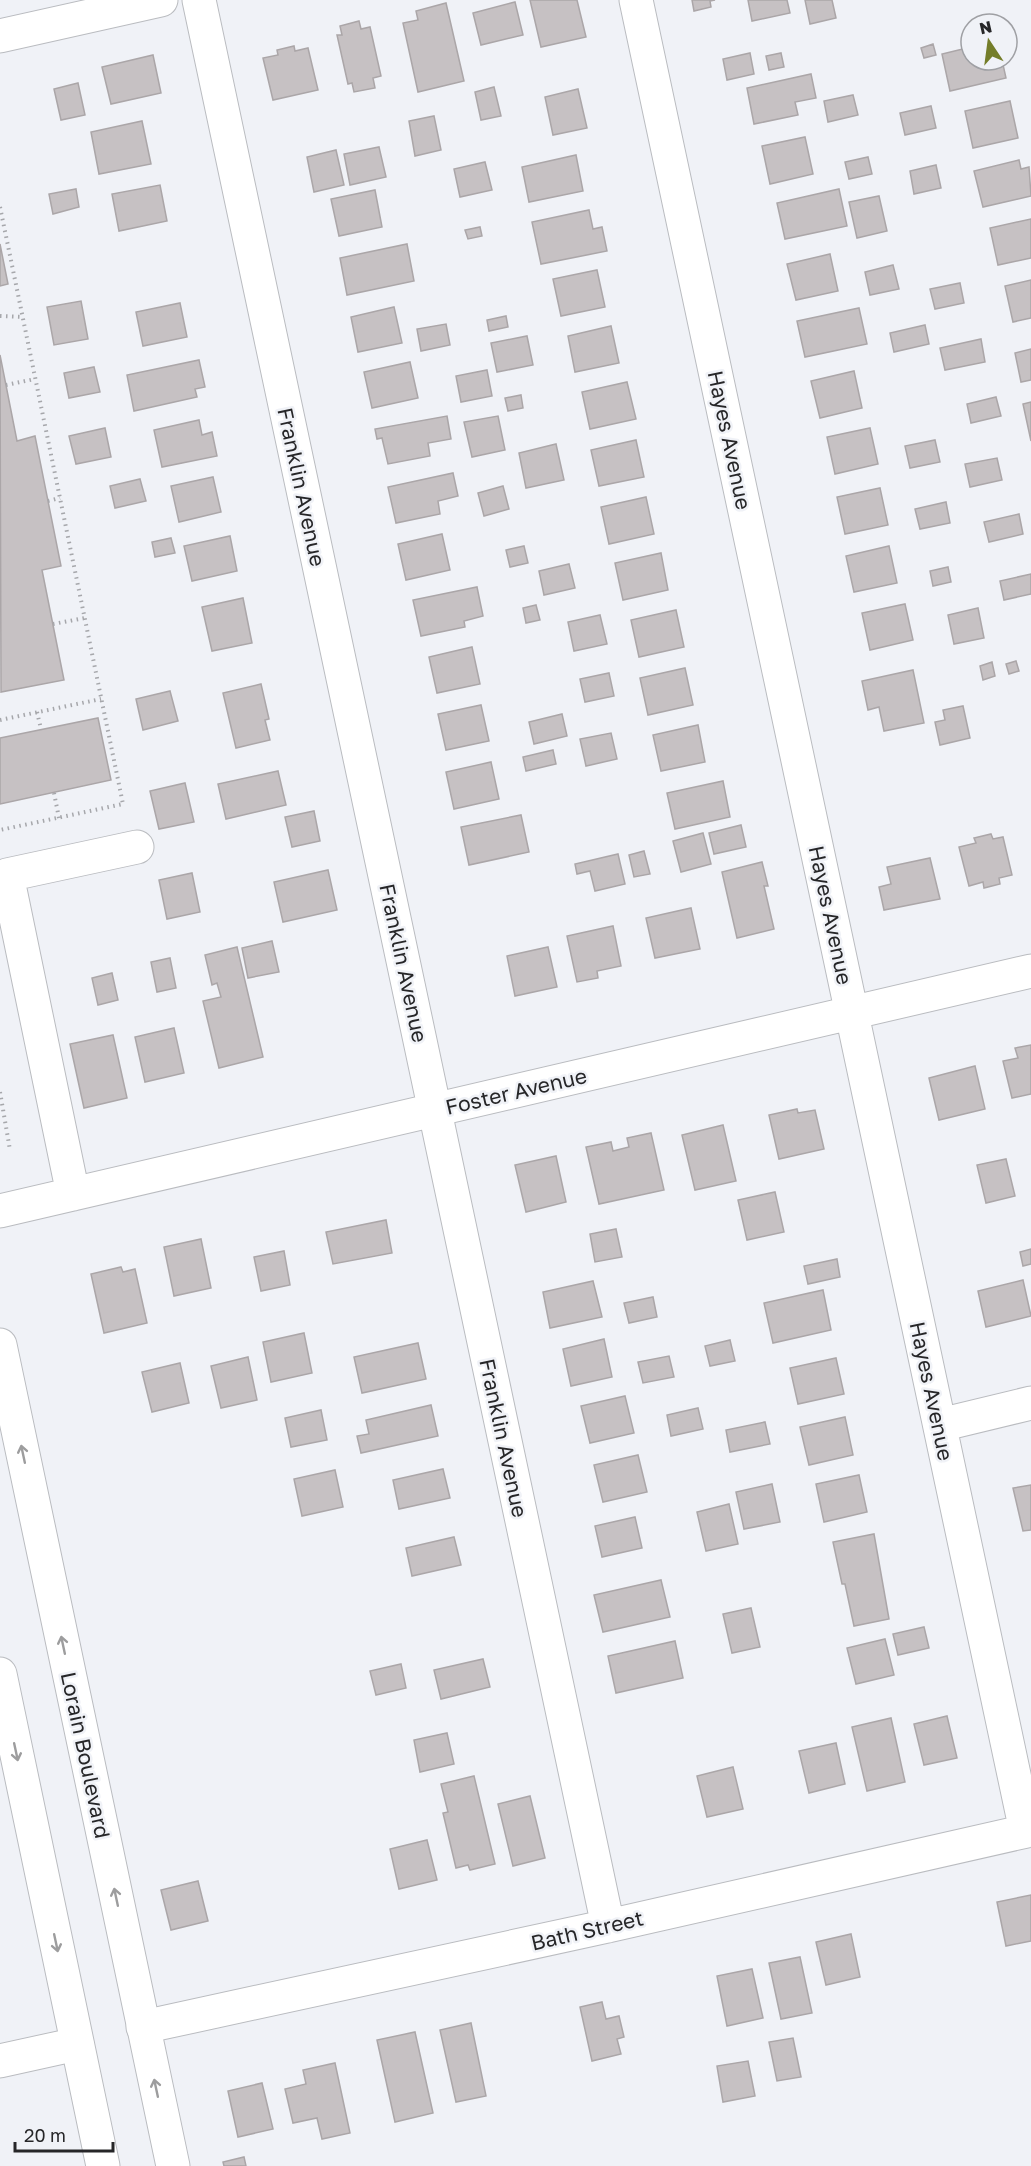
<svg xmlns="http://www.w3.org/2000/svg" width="1031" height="2166" viewBox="0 0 1031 2166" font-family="'Golos Text',sans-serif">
<rect width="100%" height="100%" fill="#f0f2f7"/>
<path fill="#c6c1c3" stroke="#aba6a8" stroke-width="1.5" d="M530,0H577L586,37L541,47Z
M692,0H715L710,1L711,7L694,11Z
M748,0H787L790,13L752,21Z
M805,0H832L836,18L810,24Z
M515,2L523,35L481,45L473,13Z
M446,3L464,81L418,92L403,23L418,20L416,11Z
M359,21L361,29L370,27L381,76L373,78L375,88L354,92L352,83L348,84L337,35H342L340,26Z
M933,44L936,55L924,58L921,48Z
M294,46L295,51L308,48L318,90L273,100L263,58L278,55L277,50Z
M971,47V60H1002L1006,78L950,91L942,54Z
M750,53L754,74L727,80L723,59Z
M781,53L784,67L769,70L766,56Z
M153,55L161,93L111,104L102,67Z
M811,74L816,98L795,102L798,115L754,124L747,88Z
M78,83L85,115L61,120L54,89Z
M494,87L501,116L481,120L475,92Z
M578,89L587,128L553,135L545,97Z
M853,95L858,115L828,122L824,101Z
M1010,101L1018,138L973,148L965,111Z
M931,106L936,128L905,135L900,113Z
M434,116L441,150L415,156L409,121Z
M142,121L151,164L99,174L91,132Z
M805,137L813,174L770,184L762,146Z
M379,147L386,177L350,185L344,154Z
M336,150L344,185L314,192L307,157Z
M576,155L583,191L529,202L522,167Z
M868,157L872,174L849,179L845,162Z
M1019,160L1021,169L1029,167L1031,196L983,207L974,171Z
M485,162L492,190L460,197L454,169Z
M936,165L941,188L914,194L910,171Z
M160,185L167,221L119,231L112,194Z
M76,189L79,207L53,214L49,194Z
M839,189L847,226L785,239L777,203Z
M375,190L382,227L339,236L331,199Z
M879,196L887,231L857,238L849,202Z
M589,210L593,229L602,227L607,251L541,264L532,222Z
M1031,219V258L998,265L990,228Z
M480,227L482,236L468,239L465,230Z
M0,244L8,284L0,286Z
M407,244L414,281L347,295L340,258Z
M830,254L838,291L796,300L787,264Z
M893,265L899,289L870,295L865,272Z
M597,270L605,307L561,316L553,279Z
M1031,280V318L1013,322L1005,286Z
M960,283L964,303L935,309L930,289Z
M81,301L88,339L54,345L47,307Z
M180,303L187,337L143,346L136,312Z
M394,307L402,343L358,352L351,317Z
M859,308L867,344L805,357L797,321Z
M506,316L508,327L489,331L487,320Z
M446,324L450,345L421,351L417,329Z
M925,325L929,344L894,352L890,333Z
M611,326L619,363L575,372L568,336Z
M527,336L533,365L497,372L491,343Z
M981,339L985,362L945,370L940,348Z
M1031,349V380L1021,382L1015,353Z
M0,355L17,441L35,436L61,566L42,570L64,680L1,692Z
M199,360L205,387L195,389L197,397L134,411L127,375Z
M410,362L418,398L372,408L364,372Z
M94,367L100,392L69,398L64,373Z
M487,370L492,396L461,402L456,376Z
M854,371L862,408L820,418L811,381Z
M627,382L636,419L590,429L582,392Z
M521,395L523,408L508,411L505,398Z
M996,397L1001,416L971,423L967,404Z
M1031,402V441L1023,404Z
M447,416L451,439L428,443L430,456L388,464L382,438L377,439L375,429Z
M498,416L505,450L472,457L464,422Z
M199,420L202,435L212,432L217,456L162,467L154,430Z
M105,428L111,457L76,464L69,436Z
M870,428L878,464L835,474L827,437Z
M636,440L644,477L599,486L591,450Z
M935,440L940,462L910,468L905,446Z
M556,444L564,480L526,488L519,453Z
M997,458L1002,480L970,487L965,464Z
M453,473L458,496L438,501L440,514L396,523L388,487Z
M213,477L221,512L179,522L171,486Z
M140,479L146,501L115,508L110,486Z
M503,486L509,509L484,516L478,493Z
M880,488L888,525L845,534L837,497Z
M646,497L654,534L609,544L601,507Z
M946,502L950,523L920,529L915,509Z
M1019,514L1023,534L989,542L984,522Z
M442,534L450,570L406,580L398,544Z
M230,536L237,571L192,581L184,546Z
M171,538L175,553L155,557L152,542Z
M524,546L528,563L510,567L506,550Z
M889,546L897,583L854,592L846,556Z
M661,553L668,590L623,600L615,563Z
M569,564L575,588L544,595L539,571Z
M948,567L951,582L933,586L930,571Z
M1031,574V594L1004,600L1000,581Z
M477,587L483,616L464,621L465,627L421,636L413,600Z
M243,598L252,643L212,651L202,607Z
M905,604L913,640L870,650L862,613Z
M536,605L540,620L526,623L523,608Z
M978,608L984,638L954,644L948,615Z
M676,610L684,647L639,657L631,620Z
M600,615L607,644L574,651L568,622Z
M472,647L480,684L437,693L429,657Z
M1016,661L1019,671L1009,674L1006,664Z
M992,662L995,676L983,680L980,666Z
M685,668L693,705L648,715L640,678Z
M913,670L924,723L884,731L879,707L868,710L862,681Z
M609,673L614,696L585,702L580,679Z
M261,684L269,719L265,720L270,740L236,748L223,693Z
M170,691L178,721L143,730L136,699Z
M481,705L489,741L446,750L438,714Z
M963,706L970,738L940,745L935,722L945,720L943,710Z
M562,714L567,736L534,744L529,722Z
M98,718L111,780L0,804V738Z
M698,725L705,762L661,771L653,735Z
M611,733L617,759L586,766L580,739Z
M553,750L556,764L526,771L523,757Z
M491,762L499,799L454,809L446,772Z
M278,771L286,805L226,819L218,784Z
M723,781L730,817L675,829L667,793Z
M185,783L194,822L159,829L150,791Z
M314,811L320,841L292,847L285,817Z
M521,815L529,852L469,865L461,827Z
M741,825L746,847L714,854L709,833Z
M703,833L711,864L681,872L673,841Z
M991,834L993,839L1003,837L1012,875L999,878L1000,884L984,888L983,882L969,886L959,847L976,843L974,838Z
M644,851L650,874L634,877L629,855Z
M618,854L625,884L595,891L590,871L577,874L575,864Z
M930,858L940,899L884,910L879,887L891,884L887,867Z
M762,862L768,886H764L774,929L737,938L722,872Z
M328,870L337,910L283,922L274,882Z
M192,873L200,912L167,919L159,880Z
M691,908L700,949L655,958L646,918Z
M613,926L621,966L597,971L598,978L577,982L567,936Z
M272,941L279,972L248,978L242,948Z
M237,947L263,1057L219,1068L203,1001L221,997L217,983L212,985L205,955Z
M548,947L557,987L515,996L507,956Z
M170,958L176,988L157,992L151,962Z
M112,973L118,1000L98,1005L92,978Z
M174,1028L184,1073L145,1082L135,1037Z
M113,1035L127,1098L84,1108L70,1044Z
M1031,1045V1094L1012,1098L1003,1061L1018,1058L1015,1048Z
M975,1066L985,1109L939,1120L929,1078Z
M797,1109L798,1113L815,1110L824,1149L779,1159L769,1115Z
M723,1125L736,1181L695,1190L682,1135Z
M651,1133L664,1190L599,1204L586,1147L611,1142L613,1151L629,1147L627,1138Z
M556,1156L566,1202L526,1212L515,1165Z
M1006,1159L1015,1196L986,1203L977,1165Z
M775,1192L784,1232L747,1240L738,1200Z
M386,1220L392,1253L333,1264L326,1232Z
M616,1229L622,1257L595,1262L590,1234Z
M201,1239L211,1288L174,1296L164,1247Z
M1031,1249V1264L1023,1266L1020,1252Z
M284,1251L290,1285L261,1291L254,1257Z
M837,1259L840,1277L808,1284L804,1266Z
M121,1267L123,1272L135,1269L147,1323L104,1333L91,1274Z
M1023,1280L1031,1316L986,1327L978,1291Z
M593,1281L602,1317L550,1328L543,1292Z
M823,1290L831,1330L773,1343L764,1303Z
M653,1297L657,1317L629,1323L624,1303Z
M304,1333L312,1373L271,1382L263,1342Z
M604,1339L612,1377L571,1386L563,1349Z
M730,1340L735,1361L710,1366L705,1346Z
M418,1343L426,1379L362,1393L354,1357Z
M669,1356L674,1377L643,1383L638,1362Z
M248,1357L257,1400L221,1408L211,1366Z
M836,1358L844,1394L798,1404L790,1368Z
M180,1363L189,1403L152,1412L142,1372Z
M625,1396L634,1433L590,1443L581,1406Z
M431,1405L438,1436L361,1453L357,1436L369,1434L366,1420Z
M698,1408L703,1429L671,1436L667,1415Z
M321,1410L327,1440L291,1447L285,1418Z
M845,1417L853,1455L809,1465L800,1427Z
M765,1422L770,1444L730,1452L726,1430Z
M638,1455L647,1492L603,1502L594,1465Z
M443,1469L450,1498L399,1509L393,1480Z
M335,1470L343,1507L302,1516L294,1479Z
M859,1475L867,1512L824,1522L816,1484Z
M772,1484L780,1522L744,1529L736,1492Z
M1031,1485V1530L1023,1531L1013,1488Z
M729,1504L738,1544L706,1551L697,1512Z
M635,1517L642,1548L602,1557L595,1526Z
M874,1534L889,1619L854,1626L845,1584H842L833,1542Z
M454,1537L461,1565L412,1576L406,1548Z
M661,1580L670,1617L603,1632L594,1595Z
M751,1608L760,1647L732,1653L723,1614Z
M924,1627L929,1648L898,1655L893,1634Z
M885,1639L894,1675L856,1684L847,1648Z
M675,1641L683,1678L616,1693L608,1656Z
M483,1659L490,1687L441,1699L434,1670Z
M401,1664L406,1688L376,1695L370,1671Z
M947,1716L957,1758L924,1765L914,1724Z
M891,1718L905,1782L867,1791L852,1727Z
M447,1733L454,1764L420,1772L414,1740Z
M836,1743L845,1784L809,1793L799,1751Z
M733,1767L743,1809L707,1817L697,1776Z
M474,1776L495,1864L470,1870L468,1865L456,1868L443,1813L448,1812L441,1784Z
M530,1796L545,1858L513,1866L498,1804Z
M427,1840L437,1880L399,1889L390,1849Z
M198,1881L208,1921L171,1930L161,1890Z
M1031,1895V1941L1006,1946L997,1902Z
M851,1934L860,1977L826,1985L816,1942Z
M800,1957L812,2013L781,2019L769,1963Z
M752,1969L763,2018L727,2026L717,1976Z
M602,2002L606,2019L619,2016L624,2037L617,2039L621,2054L592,2061L580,2007Z
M471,2023L486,2096L456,2102L440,2030Z
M415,2032L433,2113L395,2122L377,2040Z
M793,2038L801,2077L777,2081L769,2042Z
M748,2061L755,2096L723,2102L717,2066Z
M335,2063L350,2133L322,2139L317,2118L293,2123L285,2089L306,2084L303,2070Z
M262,2083L273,2129L238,2137L228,2091Z
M244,2157L246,2166H224L223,2162Z"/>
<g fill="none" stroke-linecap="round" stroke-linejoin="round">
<g stroke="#babcc0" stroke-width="35">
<path id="minor" d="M199,0L608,1926
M636,0L1026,1831
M0,36L161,0
M73,1194L7,875L137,847
M0,1211L1031,971
M940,1425L1031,1403
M143,2027L608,1926L1031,1830
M0,2061L77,2044"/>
</g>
<g stroke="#babcc0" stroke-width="35">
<path id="major" d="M0,1345L173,2166
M0,1674L103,2166"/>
</g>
<path stroke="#a6a7ab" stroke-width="4" stroke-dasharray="1.5 4.5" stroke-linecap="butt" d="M0,207L123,804L0,830
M0,316L23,317
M6,385L35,379
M48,501L60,498
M53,624L85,618
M37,712L41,729
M0,720L101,699
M54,793L59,818
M0,1092L10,1150"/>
<use href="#minor" stroke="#fff" stroke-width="33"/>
<use href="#major" stroke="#fff" stroke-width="33"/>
</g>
<defs><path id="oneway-shaft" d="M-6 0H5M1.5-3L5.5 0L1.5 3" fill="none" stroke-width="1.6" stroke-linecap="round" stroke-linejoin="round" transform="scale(1.5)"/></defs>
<g stroke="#9d9d9e">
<use href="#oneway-shaft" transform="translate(23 1454) rotate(-102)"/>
<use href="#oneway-shaft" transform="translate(63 1645) rotate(-102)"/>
<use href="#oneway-shaft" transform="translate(16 1752) rotate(78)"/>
<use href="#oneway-shaft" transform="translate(116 1897) rotate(-102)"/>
<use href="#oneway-shaft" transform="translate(56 1943) rotate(78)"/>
<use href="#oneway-shaft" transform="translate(156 2088) rotate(-102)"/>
</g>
<g text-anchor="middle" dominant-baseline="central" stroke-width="5" stroke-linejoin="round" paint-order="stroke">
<g font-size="21" fill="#262628" stroke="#f0f2f7">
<text transform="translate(730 440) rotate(78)">Hayes Avenue</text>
<text transform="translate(302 487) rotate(78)">Franklin Avenue</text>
<text transform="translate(831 915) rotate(78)">Hayes Avenue</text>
<text transform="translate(404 963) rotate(78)">Franklin Avenue</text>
<text transform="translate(516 1091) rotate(-13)">Foster Avenue</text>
<text transform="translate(932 1391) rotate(78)">Hayes Avenue</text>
<text transform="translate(504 1438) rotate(78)">Franklin Avenue</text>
<text transform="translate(86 1755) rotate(78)">Lorain Boulevard</text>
<text transform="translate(587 1930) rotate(-13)">Bath Street</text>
</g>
</g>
<g transform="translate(989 42) rotate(347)"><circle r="28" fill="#f0f2f7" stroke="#9fa0a4" stroke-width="1.5"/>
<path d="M0-4.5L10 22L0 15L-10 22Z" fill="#747d29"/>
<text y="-9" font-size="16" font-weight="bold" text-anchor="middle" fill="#262628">N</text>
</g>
<path d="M15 2142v9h98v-9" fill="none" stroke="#262628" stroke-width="3"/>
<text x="24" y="2142" font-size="18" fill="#262628" stroke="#f0f2f7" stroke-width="4.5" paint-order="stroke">20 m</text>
</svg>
